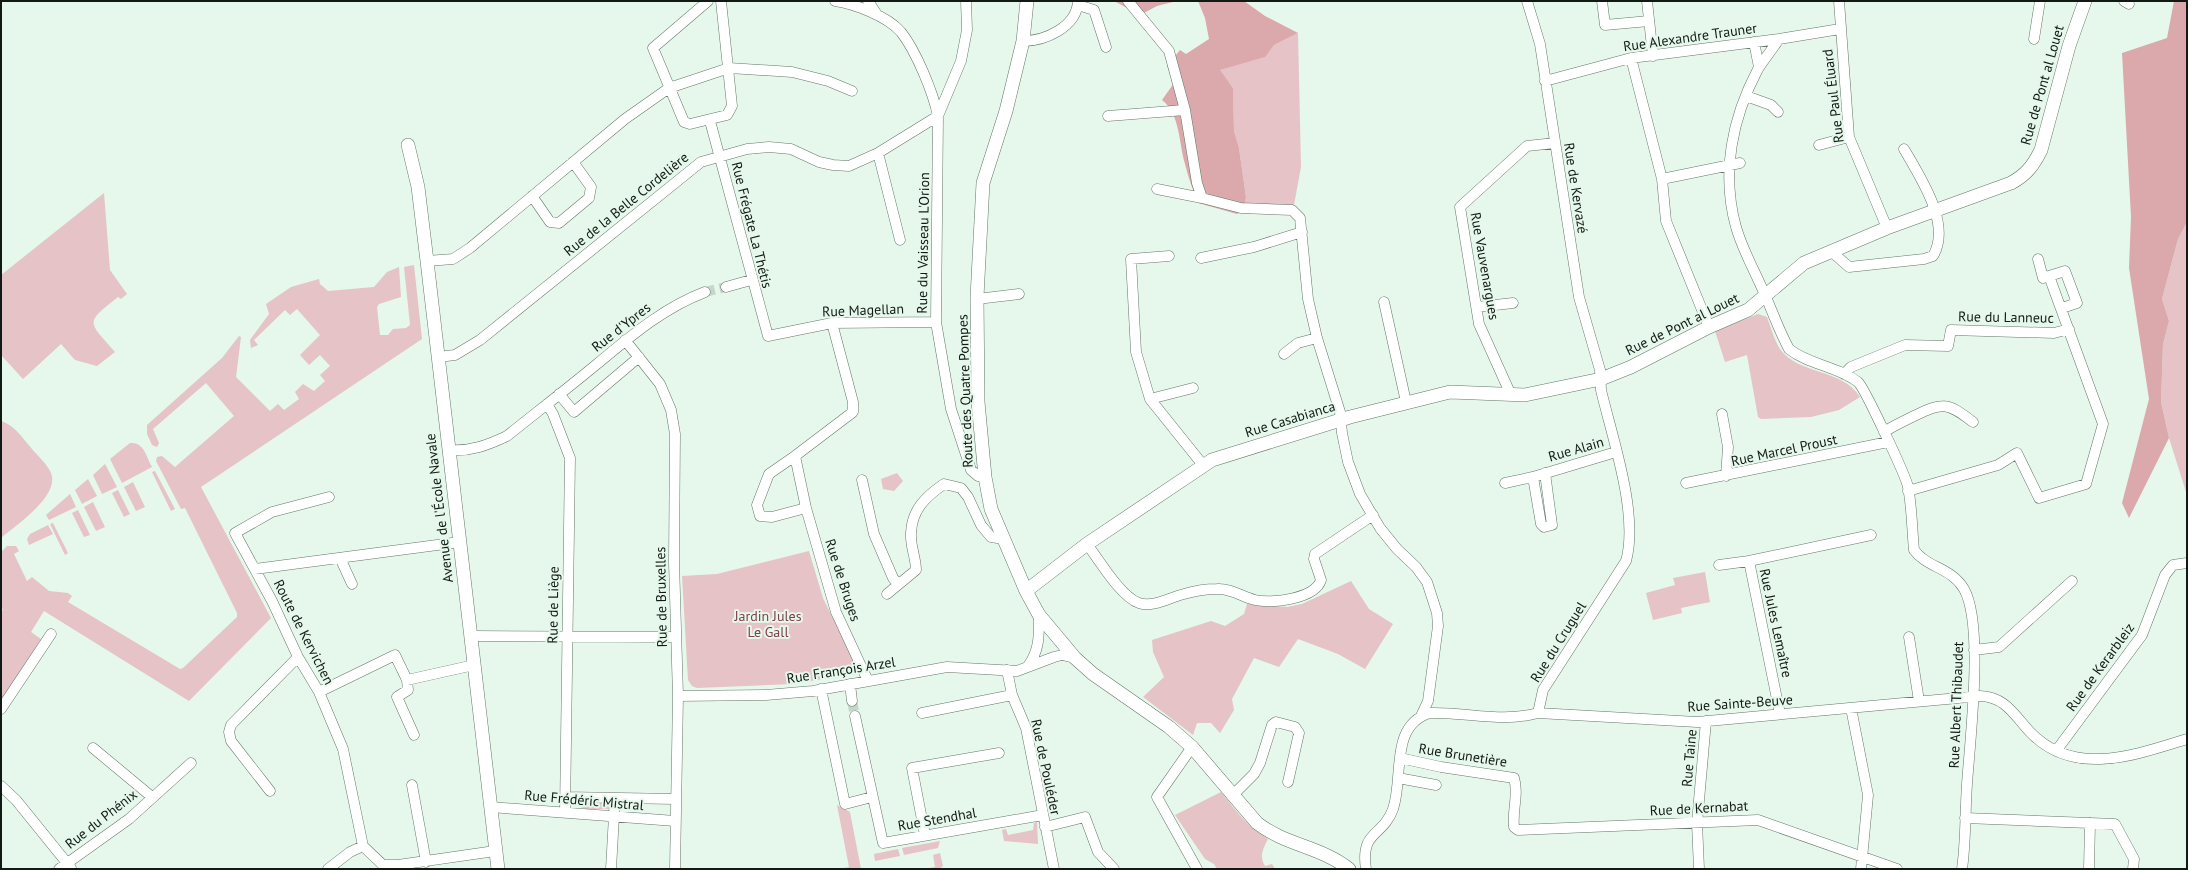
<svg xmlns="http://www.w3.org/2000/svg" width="2188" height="870" viewBox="0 0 2188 870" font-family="'PT Sans',sans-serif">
<rect width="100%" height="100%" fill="#e5f8eb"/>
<path fill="#e5c3c6" d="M1298,33L1301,167L1294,205L1244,211L1246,197L1239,148L1234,131L1233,88L1219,70L1264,57L1274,45Z
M104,193L110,270L127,294L121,299L118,297C84,324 88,321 115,352L97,366L75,360L61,344L23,379L1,355V275Z
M2187,222V495L2169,438L2161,402L2163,344L2169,321L2162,299L2178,239Z
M414,265L422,339L201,487L271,618L189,701L44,611L31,632L41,639L1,701V612L3,610L1,606V552L7,546H16L19,551L14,554L27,581L32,577L49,591L68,593L72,596L68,602L180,669L183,668L237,617V613L185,508L181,509L156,461L157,457L162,456L175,467L234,416L206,383L153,429L159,443L157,447L152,445L147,434V425L222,358L239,336L241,337L236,377L270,411L278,404L284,410L299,399L295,392L303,384L314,391L325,381L320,375L330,366L320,355L309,365L300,355L320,335L297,309L290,315L285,310L254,340L258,345L251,348L250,340L269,314L266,304L291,287L319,279L320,284L328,291L374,287L387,272L399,267L401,297L379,304L377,307L380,335H388L393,329L406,328L410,325L404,267Z
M1758,314L1767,317C1771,327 1774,340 1780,349C1798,375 1842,368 1860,397L1839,410L1811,417L1761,419L1758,417L1747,355L1725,362L1715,331Z
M1,421C15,425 23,439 32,449C38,456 46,463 50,471C63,494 16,525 1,538Z
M130,443C144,442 146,456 152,467L122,483L110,459Z
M105,464L117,487L102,494L93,475Z
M155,471L175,509L171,511L152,472Z
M897,473L903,481L894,491L883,489L881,479Z
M88,479L97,496L82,504L75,490Z
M133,482L145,507L136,511L124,487Z
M118,490L130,514L124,517L112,493Z
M70,494L76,507L49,520L46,515Z
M93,502L105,527L96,531L84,507Z
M78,510L90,535L84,537L72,513Z
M53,523L68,553L65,555L50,524Z
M48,525L53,534L29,545L27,539L30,534Z
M809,551L823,598L857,668L853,674L793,684L697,688L692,686L688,680L682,576L717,574Z
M1705,572L1710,602L1681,608L1682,613L1653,620L1646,593L1675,585L1673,578Z
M1351,581L1369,609L1393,624L1365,669L1338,654L1298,639L1279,667L1254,658L1232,699L1234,710L1220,733L1211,723H1197L1193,735L1143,697L1164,677L1153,652L1152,640L1211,621L1225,626L1244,614L1247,604L1287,607L1302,604Z
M1221,792C1236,810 1248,828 1268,839C1263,849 1259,856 1265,866L1272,864L1275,869H1217L1214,864L1205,859L1175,815Z
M578,801L610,803L611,809H586L576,805Z
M837,805L850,812L861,869H840L849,867Z
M1037,822L1038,844L1004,841L1002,830L1006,829L1008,835L1033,830L1034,823Z
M940,841L938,848L904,855L902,848Z
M898,849L900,856L875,861L874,854Z
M940,853L943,866L939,869H925L935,867L933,855Z"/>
<path fill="#dba8ac" d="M1114,1H1177L1157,6L1140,15Z
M1198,1H1244L1265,16L1298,33L1274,45L1265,57L1220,70L1233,88L1234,131L1239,148L1246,197L1244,211L1237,214L1198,203C1193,190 1188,177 1185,164C1179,144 1180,113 1162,100L1174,83L1167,66L1180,50L1186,54L1209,39L1205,18Z
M2174,1H2187V222L2178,239L2162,299L2169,321L2163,344L2161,402L2169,438L2129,518L2122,503L2149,399L2129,268L2131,217L2122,53L2167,38Z"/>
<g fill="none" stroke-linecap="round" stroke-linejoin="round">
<path stroke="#c5d7cb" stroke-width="10" stroke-dasharray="10 5" stroke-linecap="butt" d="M705,292L726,287
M852,701L855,716"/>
<g stroke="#65766b" stroke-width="11">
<path id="minor" d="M708,1L653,48L684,122L690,124L727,115L732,106L721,1
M868,1L876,13
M966,1L967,30L961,61L938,116L936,322L951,409L971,470L978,476L985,477
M1128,1L1169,51L1185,110L1197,183L1202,198L1241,208L1292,210L1300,218L1308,299L1317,338L1340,412L1342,433L1348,462L1360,494L1380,528L1397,549L1416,567L1427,582L1437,613L1438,626L1428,701L1421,716
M1527,1L1540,44L1579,297L1600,370L1601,390C1612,437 1639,514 1626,561L1543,690L1538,713
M1602,1L1605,25L1649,21
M1647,1L1653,56
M1839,1L1849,137L1887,228
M2124,1L2129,4
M1078,5L1094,10L1106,47
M1779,39C1772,50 1764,59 1758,69C1732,118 1721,173 1736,227C1742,248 1752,266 1761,286C1771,307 1778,329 1789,349C1809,365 1837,366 1858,382C1864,387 1906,476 1908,487C1912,507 1912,530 1914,550C1927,568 1951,567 1964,589C1984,624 1970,740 1967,784C1965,812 1966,841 1962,869
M2034,39L2040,1
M1023,41C1045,41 1077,27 1078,1
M1754,42L1759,67
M1631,58L1662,179L1666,221L1709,327
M1545,81L1631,58L1779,39L1840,29
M1746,96L1771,105L1778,112
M1108,116L1185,110
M710,121L768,336L832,323L936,322
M1819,145L1849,137
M878,153L900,240
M1662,179L1740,163
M1157,189L1202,198
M532,196L550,222L559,223L589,198L591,187L573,162
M1832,252L1849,267L1924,259L1933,256C1952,224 1920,177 1904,149
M1169,256L1131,259L1136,352L1150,399L1203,465
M1201,258L1254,247L1302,232
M427,261L453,259L470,248L625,119L669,88L729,68L792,72L828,81L852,91
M2049,276L2065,271L2077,303L2062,308
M726,287L751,280
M977,299L1019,294
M1384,302L1406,402
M1477,307L1513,303
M832,323L853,402V412L795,456L806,508L836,612L868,681
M625,340L660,384L671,410L675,434L674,562L678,696L675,869
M1284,354L1298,343L1317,338
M438,357L455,355L480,340L701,162L747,149L769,147L791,149L819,162L833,165L849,166L878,153L938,116C933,92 916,51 901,32C887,16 855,4 835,1
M1844,374L1851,367L1905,345L1948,346L1951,330L2054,333L2069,329
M559,394L574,412L639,357
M1511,395L1479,324L1460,207L1527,146L1555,143
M1150,399L1193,388
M547,404L553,414L570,458L565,812
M1722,414L1728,447L1726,476
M1884,432C1893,426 1904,421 1914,416C1943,402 1947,402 1973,422
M448,450C470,452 488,445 507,436C537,412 568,388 597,364C631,336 663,308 705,292
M795,456L769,474L757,505L760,516L772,517L806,508
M1533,477L1541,524L1544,527L1552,525L1545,473
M862,480L874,534L893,578L898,584
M1505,483L1533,477L1616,452
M1686,483L1888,442
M1908,491L1998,465L2017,453L2039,498L2086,484L2103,424L2049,276L2043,278L2038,259
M329,497L272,512L235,533L272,601L298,657L319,692L343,749L363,846
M1087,544C1099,560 1121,597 1139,603C1153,608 1171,597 1184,594C1194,591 1206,589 1217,589C1231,588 1242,597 1255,600C1271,604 1315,599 1321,580L1314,559L1315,554L1373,515
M340,558L352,584
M1719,565L1749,561
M255,569L460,542
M887,594L916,570C916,558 910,546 911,533C912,510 925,497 944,484L961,488L968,497L981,525L991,537L1004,539
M471,636L676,637
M1909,637L1919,701
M1974,650L1999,647L2072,581
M1028,666C1040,650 1039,634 1039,615
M1007,670L1012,695L1026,728L1054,869
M407,680L408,690L397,697L414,735
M850,684L852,701
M821,689L845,804L872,797
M319,692L395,655L407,680L474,665
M678,696L766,695L813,691L947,667L1017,671L1054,657L1062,655L1075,658
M1851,708L1868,795L1861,869
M1,709L51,634
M922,713L1012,695
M1780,714L1749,561L1871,535
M855,716L883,843L1043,815
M1192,747L1157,797L1197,869
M93,748L152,797
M2056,751L2142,635L2165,575L2173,565L2187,563
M1400,758L1441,767L1514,778C1519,794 1512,810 1514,827L1518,830L1758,820L1897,869
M1398,778L1436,785
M412,785L426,862
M1,786L16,800L71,868
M270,791L231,741L229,732L231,725L298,657
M1232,796L1254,774L1260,763L1272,725L1276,722L1295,727L1299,733L1288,782
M565,797L675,799
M490,807L675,821
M1965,818L2115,824L2134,859L2133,869
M1045,827L1085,817L1098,852L1114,869
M925,835L912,768L999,753
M363,846L383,865H398L495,851
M59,869L129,819L191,763
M328,869L350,852L363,846
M611,869L615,798
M1366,869C1360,830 1383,837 1393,809C1404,778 1389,725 1430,713C1468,712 1501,723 1538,713L1697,722L1980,696C2006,697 2014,715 2030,732C2074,778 2135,755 2187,739
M1699,869L1697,823L1706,721
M2089,869L2090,823"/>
</g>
<g stroke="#65766b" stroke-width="14">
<path id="tertiary" d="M1027,1L1023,41L1006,111L983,183L977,297L978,402L985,477L991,509L1026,591L1039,615L1075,658L1093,674L1169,727L1192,747L1257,823C1285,845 1322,847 1349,869
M408,145L418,187L427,261L498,869
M1026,591L1087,544L1212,460L1350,417L1450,392L1525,395L1601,379L1631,367L1709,327L1748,310L1804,263L1887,228L2011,183C2026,175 2033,166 2041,150L2069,46L2085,1"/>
</g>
<use href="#minor" stroke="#fff" stroke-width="10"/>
<use href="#tertiary" stroke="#fff" stroke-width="13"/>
</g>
<g text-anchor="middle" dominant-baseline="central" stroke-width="4" stroke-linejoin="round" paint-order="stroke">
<g font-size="14" fill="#121914" stroke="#e5f8eb">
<text transform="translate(1690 37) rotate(-8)">Rue Alexandre Trauner</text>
<text transform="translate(2042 85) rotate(-74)">Rue de Pont al Louet</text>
<text transform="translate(1833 96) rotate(-97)">Rue Paul Éluard</text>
<text transform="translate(1576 188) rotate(81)">Rue de Kervazé</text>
<text transform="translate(626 204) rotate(-39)">Rue de la Belle Cordelière</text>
<text transform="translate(752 225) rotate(76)">Rue Frégate La Thétis</text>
<text transform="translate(923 243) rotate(-89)">Rue du Vaisseau L'Orion</text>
<text transform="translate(1485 266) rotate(80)">Rue Vauvenargues</text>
<text transform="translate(863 310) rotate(-2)">Rue Magellan</text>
<text transform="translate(2006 317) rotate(1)">Rue du Lanneuc</text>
<text transform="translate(1682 324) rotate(-26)">Rue de Pont al Louet</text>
<text transform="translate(621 327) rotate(-38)">Rue d'Ypres</text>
<text transform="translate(965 391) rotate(-92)">Route des Quatre Pompes</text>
<text transform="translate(1290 419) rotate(-17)">Rue Casabianca</text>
<text transform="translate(1576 449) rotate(-16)">Rue Alain</text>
<text transform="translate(1784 450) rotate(-12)">Rue Marcel Proust</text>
<text transform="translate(439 508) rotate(-97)">Avenue de l'École Navale</text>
<text transform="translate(843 580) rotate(72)">Rue de Bruges</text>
<text transform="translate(661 597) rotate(-91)">Rue de Bruxelles</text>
<text transform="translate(553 605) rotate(-89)">Rue de Liège</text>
<text transform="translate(1776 623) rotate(78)">Rue Jules Lemaître</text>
<text transform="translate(304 632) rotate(63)">Route de Kervichen</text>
<text transform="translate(1558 642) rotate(-58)">Rue du Cruguel</text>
<text transform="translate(2100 667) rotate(-54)">Rue de Kerarbleiz</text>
<text transform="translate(841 670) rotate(-9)">Rue François Arzel</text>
<text transform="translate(1740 703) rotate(-4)">Rue Sainte-Beuve</text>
<text transform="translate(1956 705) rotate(-88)">Rue Albert Thibaudet</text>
<text transform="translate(1463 755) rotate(9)">Rue Brunetière</text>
<text transform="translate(1689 758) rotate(-85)">Rue Taine</text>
<text transform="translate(1046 767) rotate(78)">Rue de Pouléder</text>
<text transform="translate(584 800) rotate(5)">Rue Frédéric Mistral</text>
<text transform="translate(1699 808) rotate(-3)">Rue de Kernabat</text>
<text transform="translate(101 819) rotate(-38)">Rue du Phénix</text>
<text transform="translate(937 819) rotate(-10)">Rue Stendhal</text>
</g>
<g font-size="14" fill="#814048" stroke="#e5f8eb">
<text x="768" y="616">Jardin Jules<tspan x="768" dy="16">Le Gall</tspan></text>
</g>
</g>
<rect width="2188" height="870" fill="none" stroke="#121914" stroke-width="4"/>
</svg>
